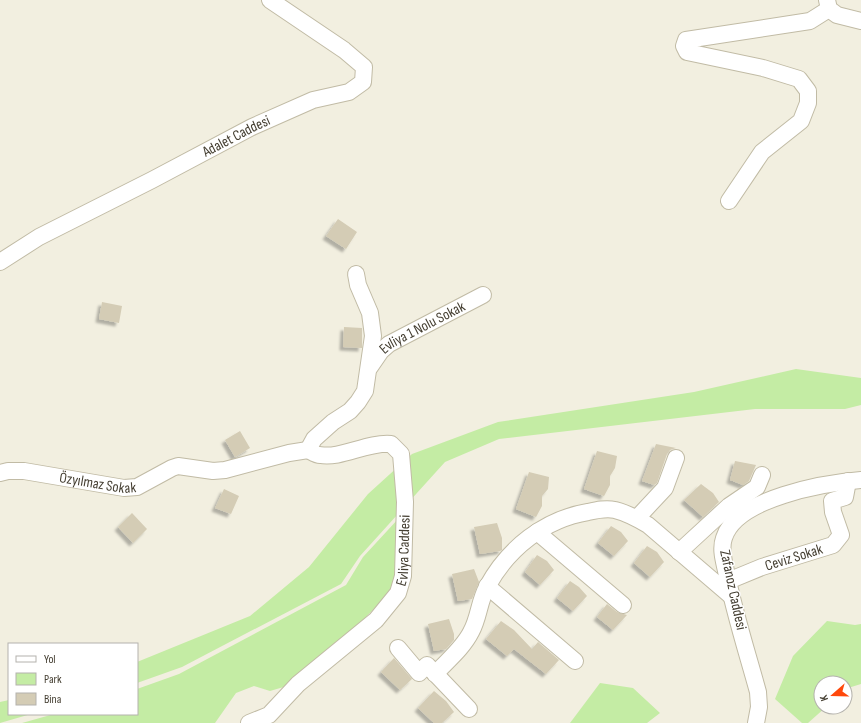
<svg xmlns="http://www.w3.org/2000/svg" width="861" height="723" viewBox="0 0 861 723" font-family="'Sofia Sans Condensed',sans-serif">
<defs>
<filter id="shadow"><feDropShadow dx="-3.5" dy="3.5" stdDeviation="1" flood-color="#0004"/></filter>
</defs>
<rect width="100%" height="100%" fill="#f2efe0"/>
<path fill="#c4eca4" d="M796,369L861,378V405L845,409H755L499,439L445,462L360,556L341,584L182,667L137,683V662L250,616L309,567L368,494L412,454L498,422L694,392Z
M399,518L397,564L392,590L363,620L287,686L270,691L254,686L236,693L215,723H22L54,714H137V689L179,674L346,585L363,557Z
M827,621L855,625L861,624V684L848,688L845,691V683H821V707H826L808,723H802L775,699L793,656Z
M600,683L633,688L660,713L647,723H570Z
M9,700V714H31L0,723V702Z"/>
<path fill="#d4ccb5" filter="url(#shadow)" d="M338,219L357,232L346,249L326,236Z
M102,302L122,306L119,323L99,319Z
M344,327L362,328V348L343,347Z
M240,431L250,448L235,457L225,440Z
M656,444L676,448L670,450L667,454L657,483L654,485L642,481Z
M597,451L617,456L615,468L610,476V485L604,496L584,489Z
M735,461L756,465L749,481L743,485L730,480Z
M529,472L549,477L548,489L542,496V506L536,517L516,509Z
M701,484L713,493L719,502L703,517L684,500Z
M224,489L239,496L231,514L215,508Z
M132,513L147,529L133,543L118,527Z
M497,523L502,538V550L500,551L480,554L474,527Z
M611,526L621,532L628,541L614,556L598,543Z
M647,546L657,552L664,562L650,577L634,563Z
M537,555L547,561L554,570L540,585L525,572Z
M474,569L479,582L472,599L458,601L452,574Z
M570,581L579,587L587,596L573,611L557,598Z
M607,604L617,612L627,615L613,630L597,617Z
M449,619L454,634V640L446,649L434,651L428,624Z
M501,621L514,630L532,649L538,642L559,660L546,674L514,649L507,656L486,639Z
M394,658L412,679L400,690L381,672Z
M434,691L446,701L454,712L442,723H434L418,708Z"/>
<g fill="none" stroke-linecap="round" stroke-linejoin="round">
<g stroke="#c1bba5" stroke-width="18">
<g id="minor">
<path d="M827,0L829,9L837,15L861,21"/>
<path d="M729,201L762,152L801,121L808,103V91L799,79L763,68L687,52L684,46L686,40L810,21L829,9"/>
<path id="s1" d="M0,262L39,237L152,180L252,127L313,100L349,92L363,82L364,67L344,50L270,0"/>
<path id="s2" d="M370,367L381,351L389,344L483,295"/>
<path d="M308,450L314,439L333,422L350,411L358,402L365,391L373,336L370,313L358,285L356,274"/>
<path id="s3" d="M0,473L8,471H24L124,488L137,487L172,468L178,466L213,471L225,470L289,453L308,450"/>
<path d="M637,518L665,488L676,458"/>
<path d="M537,532L623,605"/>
<path d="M679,552L729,506L757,487L762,475"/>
<path id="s4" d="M728,581L762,567L833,545L841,535L833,512L832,501L845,497L848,481"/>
<path d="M487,586L575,661"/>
<path d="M398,648L419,673L427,665L469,709"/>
<path d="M435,674C447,661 463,648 471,632C479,618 479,601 487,587C508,548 545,519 588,512C597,510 606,508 615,510C627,513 638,519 648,525L731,596"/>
<path id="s5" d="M249,723L269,715L298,684L376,620L398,593L403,576L405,502L401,454L391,444C367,442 341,459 320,455C316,455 312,452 308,450"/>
<path d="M756,723L759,707L758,692C747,652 734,612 726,571C724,561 720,549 724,538C736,498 825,483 861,480"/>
</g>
</g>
<use href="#minor" stroke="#fff" stroke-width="16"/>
</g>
<g text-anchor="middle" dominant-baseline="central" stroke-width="3" stroke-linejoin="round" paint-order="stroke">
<g font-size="15" fill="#443e31" stroke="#fff">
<text stroke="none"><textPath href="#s1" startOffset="268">Adalet Caddesi</textPath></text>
<text stroke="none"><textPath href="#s2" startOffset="67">Evliya 1 Nolu Sokak</textPath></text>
<text stroke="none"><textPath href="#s3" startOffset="99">Özyılmaz Sokak</textPath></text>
<text stroke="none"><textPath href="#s5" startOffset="243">Evliya Caddesi</textPath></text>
<text stroke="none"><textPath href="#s4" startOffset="70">Ceviz Sokak</textPath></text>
<text transform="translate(733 590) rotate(78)">Zafanoz Caddesi</text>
</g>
</g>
<rect x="8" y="643" width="130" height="72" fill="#ffffff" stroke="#b4b2ad"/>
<rect x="16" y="656" width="20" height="6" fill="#ffffff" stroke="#b4b2ad"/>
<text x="44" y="663" font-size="12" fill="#443e31">Yol</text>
<rect x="16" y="673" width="20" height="12" fill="#c4eca4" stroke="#b4b2ad"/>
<text x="44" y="683" font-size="12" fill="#443e31">Park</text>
<rect x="16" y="693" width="20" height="12" fill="#d4ccb5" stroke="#b4b2ad"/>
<text x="44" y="703" font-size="12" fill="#443e31">Bina</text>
<g transform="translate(833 695) rotate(250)"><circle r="19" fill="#ffffff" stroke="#b4b2ad"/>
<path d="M0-3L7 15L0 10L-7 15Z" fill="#ff480b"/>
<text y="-6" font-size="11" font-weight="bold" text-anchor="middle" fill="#443e31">K</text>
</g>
</svg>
